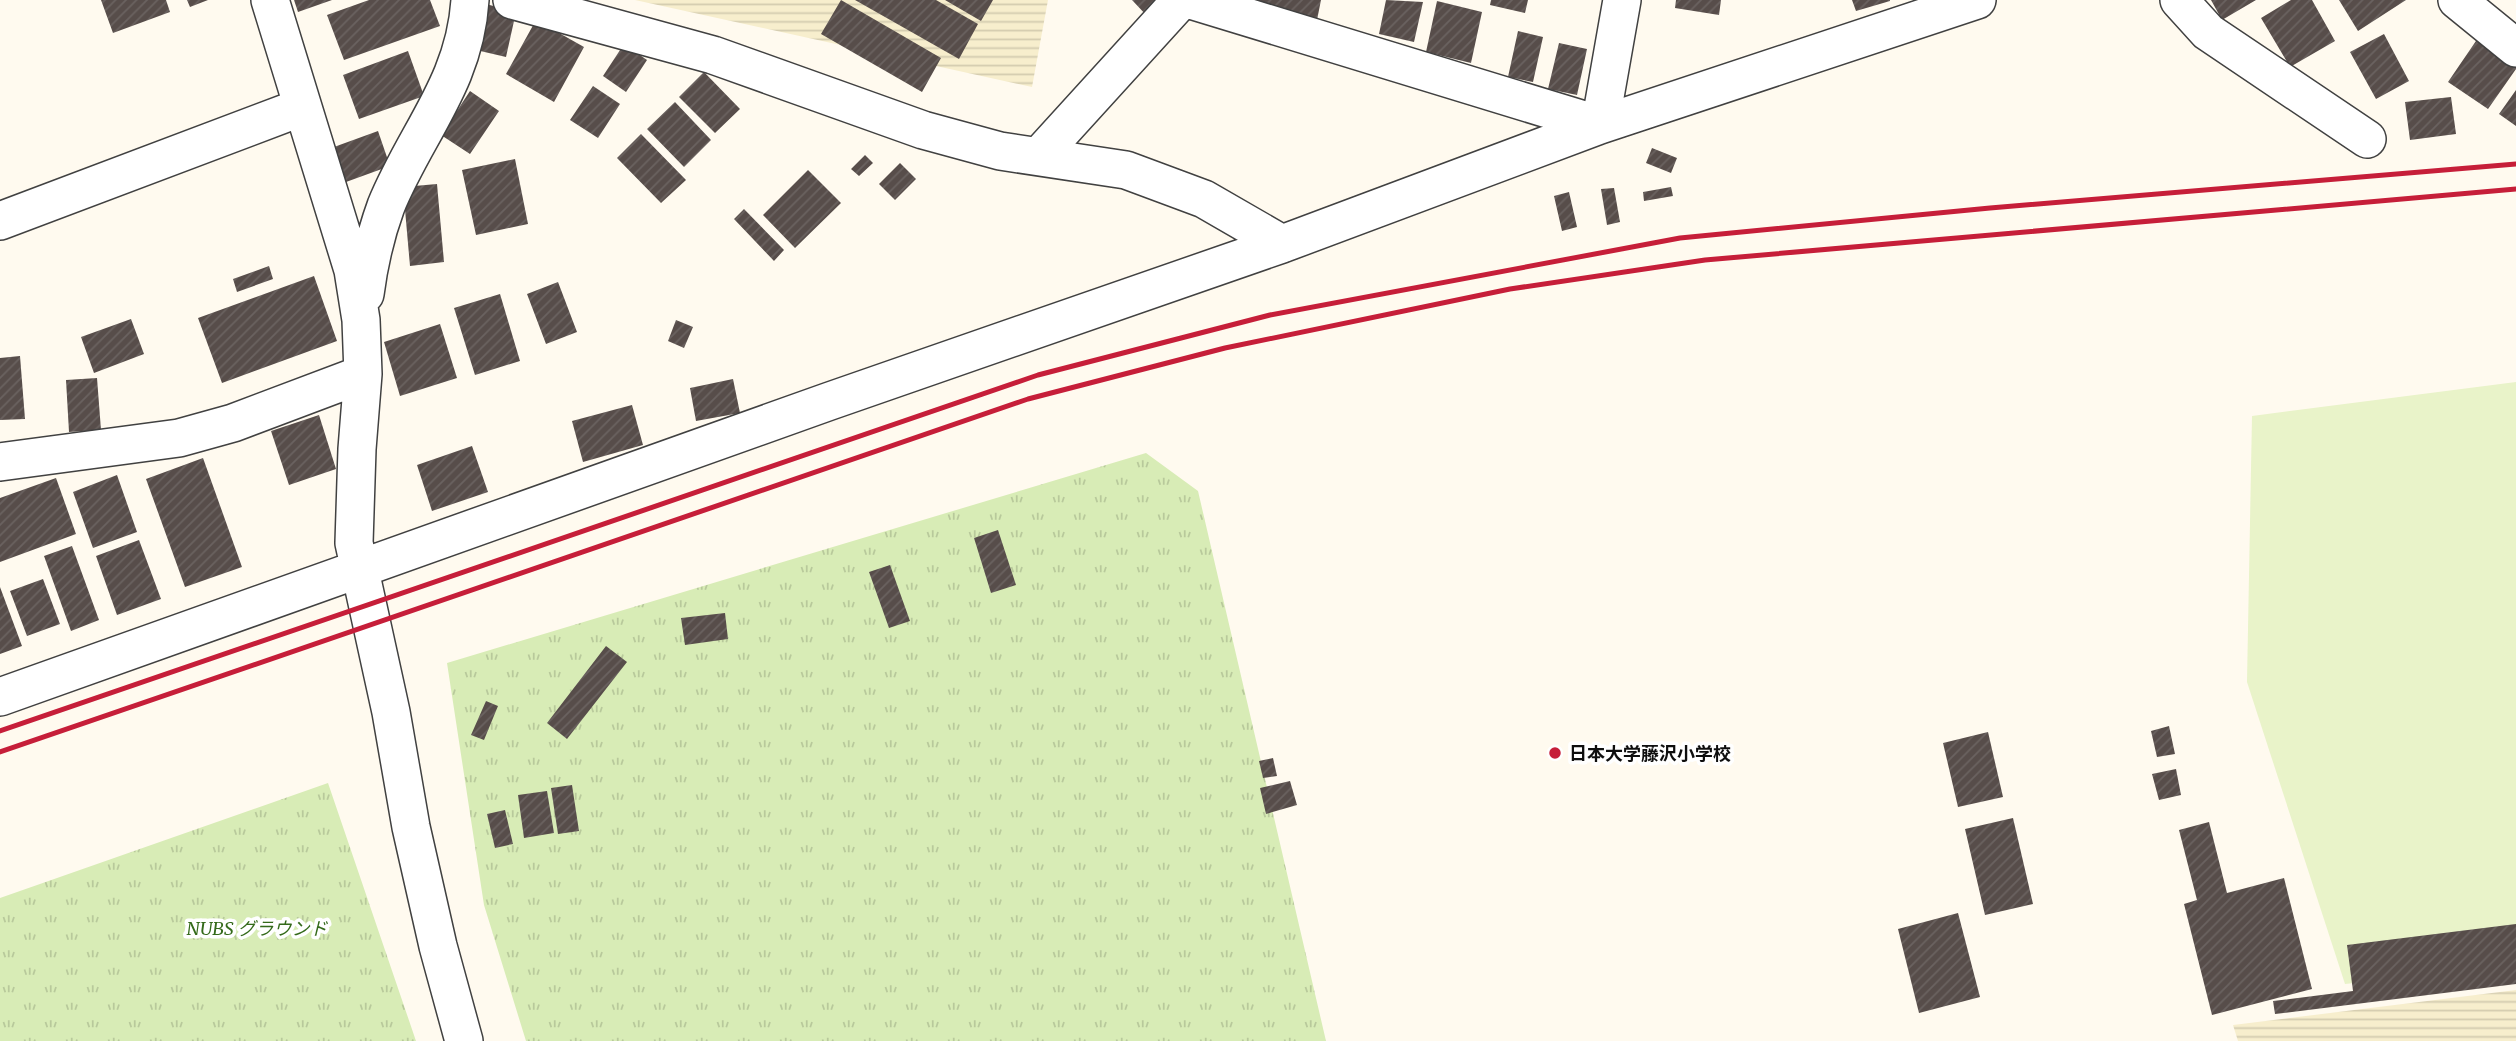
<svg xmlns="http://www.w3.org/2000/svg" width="2516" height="1041" viewBox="0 0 2516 1041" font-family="Merriweather,'Noto Sans JP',serif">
<defs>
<pattern id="farmland-rules" width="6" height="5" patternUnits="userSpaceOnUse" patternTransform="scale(1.75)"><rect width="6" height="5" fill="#f7eecd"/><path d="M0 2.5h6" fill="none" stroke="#d3cbaf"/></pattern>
<pattern id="grass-tufts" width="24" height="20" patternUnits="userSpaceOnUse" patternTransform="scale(1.75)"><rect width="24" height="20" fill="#d8ecb6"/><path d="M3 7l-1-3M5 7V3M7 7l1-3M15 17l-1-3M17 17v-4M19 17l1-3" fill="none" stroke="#b8c99b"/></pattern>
<pattern id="building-hatch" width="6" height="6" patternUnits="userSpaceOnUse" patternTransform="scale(1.75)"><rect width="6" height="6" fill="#574d4a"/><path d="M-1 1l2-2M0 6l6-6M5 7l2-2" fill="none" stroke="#6a6260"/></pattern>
</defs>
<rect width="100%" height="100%" fill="#fffaef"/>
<path fill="url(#farmland-rules)" d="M635,0H1048L1032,87Z
M2516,990V1041H2238L2233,1025Z"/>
<path fill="url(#grass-tufts)" d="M1146,453L1198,491L1326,1041H526L484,905L447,663Z
M328,783L416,1041H0V898Z"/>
<path fill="#e9f3c9" d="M2516,382V966L2345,984L2247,682L2252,416Z"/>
<path fill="url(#building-hatch)" d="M101,0H166L170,12L113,33Z
M187,0H208L190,7Z
M294,0H332L298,12Z
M369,0H430L440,26L344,60L327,15Z
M841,0L941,58L922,92L821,34Z
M855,0H936L978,24L959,59Z
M945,0H993L981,21Z
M1132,0H1166L1148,17Z
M1258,0H1321L1317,20L1256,7Z
M1386,0L1423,2L1414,42L1379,34Z
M1491,0H1528L1525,13L1490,5Z
M1676,0H1721L1719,15L1675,8Z
M1852,0H1890V1L1856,11Z
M2211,0H2256L2222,20Z
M2291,0H2312L2335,41L2290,67L2261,18Z
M2339,0H2406L2358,31Z
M1437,1L1482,12L1471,63L1426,52Z
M486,4L516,12L506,57L476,50Z
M536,20L584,47L554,102L506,74Z
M1518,31L1543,37L1533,82L1508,77Z
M2384,34L2409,81L2376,99L2350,52Z
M2478,38L2516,64V69L2488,109L2448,82Z
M1559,43L1587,49L1577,95L1548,89Z
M624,44L647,60L626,92L603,76Z
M408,51L424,96L359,119L343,75Z
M704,72L740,109L715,133L679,97Z
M593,86L620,104L598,138L570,120Z
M2516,90V126L2499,114Z
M470,91L499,111L470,154L441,135Z
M2451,97L2456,134L2410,140L2405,102Z
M675,102L711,140L684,167L647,129Z
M378,131L390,166L346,182L334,147Z
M641,134L686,180L661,203L617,158Z
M1652,148L1677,158L1671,173L1646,163Z
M865,155L873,163L859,176L851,169Z
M515,159L528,224L476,235L462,170Z
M900,163L916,179L895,200L879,184Z
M808,170L841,203L795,248L763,215Z
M437,184L444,262L410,266L403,187Z
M1671,187L1673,196L1644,201L1643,192Z
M1614,188L1620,222L1607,225L1601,189Z
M1569,192L1577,227L1562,231L1554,196Z
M744,209L784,250L774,261L734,219Z
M269,266L273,279L237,292L233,279Z
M314,276L337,341L222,383L198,318Z
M558,282L577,332L546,344L527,294Z
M500,294L520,361L475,375L454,308Z
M131,319L144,354L94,373L81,337Z
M676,320L693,327L684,348L668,341Z
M440,324L457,378L400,396L384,342Z
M20,356L25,419L0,420V358Z
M97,378L101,430L69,432L66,380Z
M733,379L740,413L696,421L690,388Z
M632,405L643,445L583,462L572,421Z
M319,415L336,469L289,485L271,431Z
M472,446L488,492L432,511L417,465Z
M203,458L242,567L185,587L146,479Z
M117,475L137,532L93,548L73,492Z
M56,478L76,534L0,562V498Z
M998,530L1016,585L991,593L974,538Z
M139,540L161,599L117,615L96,556Z
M72,546L99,620L71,631L44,556Z
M890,565L910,621L889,628L869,572Z
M43,579L60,624L27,636L10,591Z
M0,587L22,646L0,654Z
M725,613L728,639L685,645L681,618Z
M606,646L627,662L567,739L547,723Z
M486,701L498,706L484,740L471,735Z
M2169,726L2175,754L2157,757L2151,731Z
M1988,732L2003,797L1958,807L1943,743Z
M1273,758L1277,776L1263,778L1259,761Z
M2176,769L2181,795L2159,800L2152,774Z
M1290,781L1297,805L1266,814L1260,788Z
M572,785L579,831L558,834L551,788Z
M547,791L554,833L524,838L518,795Z
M505,810L513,844L495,848L487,814Z
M2013,818L2033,904L1985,915L1965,829Z
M2209,822L2227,893L2284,878L2312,989L2212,1015L2184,904L2197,900L2179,830Z
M1958,913L1980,997L1919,1013L1898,929Z
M2516,924V984L2275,1014L2273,1001L2353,991L2347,945Z"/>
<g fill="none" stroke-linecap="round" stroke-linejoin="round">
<g stroke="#414141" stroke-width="40">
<path id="minor" d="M270,0L353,270L361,320L363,374L357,449L354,543L391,712L411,827L438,946L464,1041
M512,0L713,55L923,130L1000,151L1126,170L1204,199L1282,244
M1191,0L1600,125L1622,0
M2179,0L2208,32L2367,139
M2457,0L2516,48
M1040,155L1181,0
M0,221L302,107
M365,294C369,263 375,236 386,206C415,134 465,83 470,0
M0,462L179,438L233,423L363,374
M0,697L830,401L1282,244L1600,125L1977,0"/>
</g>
<use href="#minor" stroke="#fff" stroke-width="37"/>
<path stroke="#c61e39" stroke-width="5" d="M0,731L1038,375L1270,315L1680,238L1990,208L2516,164
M0,752L1028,399L1225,348L1510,289L1705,260L2516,189"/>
</g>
<circle fill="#c61e39" stroke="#fff" stroke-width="2.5" cx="1555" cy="753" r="7"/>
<g text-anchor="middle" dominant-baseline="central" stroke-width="7" stroke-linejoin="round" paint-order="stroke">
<g font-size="18" font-weight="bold" fill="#0e0e0e" stroke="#fff" text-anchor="start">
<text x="1569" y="753">日本大学藤沢小学校</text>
</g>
<g font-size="18" font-style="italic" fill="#346a1a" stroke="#fff">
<text x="257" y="928">NUBS グラウンド</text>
</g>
</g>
</svg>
